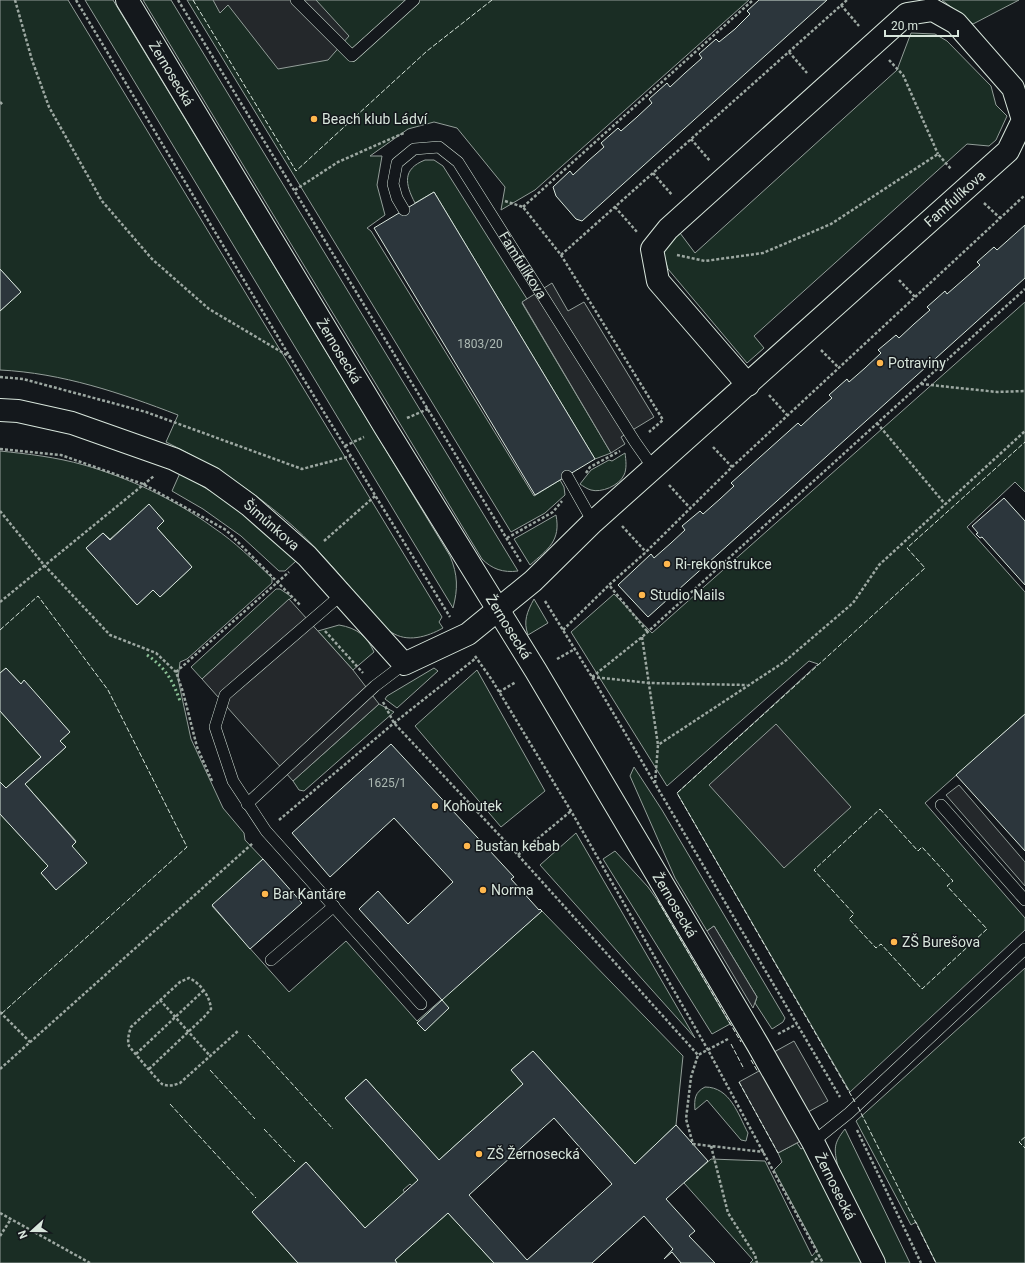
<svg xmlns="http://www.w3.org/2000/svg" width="1025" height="1263" viewBox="0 0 1025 1263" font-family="Roboto,sans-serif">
<rect width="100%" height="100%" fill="#14181c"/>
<path fill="#1a2d24" stroke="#939e99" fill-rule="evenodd" d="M0,0H68L442,617L439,622L443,628C427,637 407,643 391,632C381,626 373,614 366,606C351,588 336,570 320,553C277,506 223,470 166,442L178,415C121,393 62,373 0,370V311L21,292L0,269Z
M85,0H113L450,556C458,575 458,589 453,608Z
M143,0H171L518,571C503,573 492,569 482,559Z
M187,0H749L535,190L501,210L505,187L457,128L434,122L408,129L370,156H382L377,185L385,215L367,228L371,231L534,496L560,480L564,487L565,495L545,513L511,532Z
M942,0H1019L973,24Z
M911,33L935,34L947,41L991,86L996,105L1007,116L996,140L989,146L967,144L754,336L764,348L747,363L668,269L662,250L680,233L695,253L897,70Z
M425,160H434L443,166L527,299L522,303L611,453L595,459L434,192L415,203C405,184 402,169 425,160Z
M1025,302V492L1015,482L967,527L1025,592V714L925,803L1025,918V930L850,1092L677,793L818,664L809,661L667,786L571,632L614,594L652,633Z
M0,451C28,454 56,457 84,465C129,478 176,500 214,528C235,542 253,560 272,578V583L187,659L180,662L178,679L191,739L223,808L244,833L245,840L263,859L212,906L289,992L346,941L417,1021L542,911L683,1056L676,1125L635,1164L533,1051L511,1070L523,1084L439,1160L366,1079L345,1098L418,1180L412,1186L410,1184L403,1190L405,1193L365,1228L306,1162L252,1212L298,1263H0V814L48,866L41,873L56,890L72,846L76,841L25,784L66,747L60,741L70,732L24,681L21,684L6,668L0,673ZM149,505L164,521L157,528L192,567L160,597L153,590L137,605L86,548L103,533L110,539Z
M625,453C626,460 627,469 624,475C619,486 601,493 591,490C587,489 583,486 580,484L591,470L609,460L612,461Z
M180,473C223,497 263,525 296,561L285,571H279L241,536L203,509L172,491Z
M556,515C561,541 548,549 530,565L514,539Z
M276,589H280L292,597L202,679L191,667Z
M534,599L548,623L528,635C523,621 527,612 534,599Z
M339,625C357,628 367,636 374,652L353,670L318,631Z
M434,668L438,671L397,708L385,699L387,696Z
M477,670L545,791L501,827L415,726Z
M379,704L394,712L304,791L299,790L293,781Z
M0,711L41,757L6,788L0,782Z
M634,767L662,810L785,1018L783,1022L772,1029L755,1003L757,997L714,926L707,931L675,878L630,776Z
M576,833L695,1038L540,865Z
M615,851L648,887L658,901L730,1024L712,1034L603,859Z
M1025,968V1263H936L916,1222L911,1225L856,1121Z
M705,1087C730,1087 738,1114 748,1133L746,1141L741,1140L707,1100L695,1110C694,1099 695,1092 705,1087Z
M845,1129L910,1263H883L838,1167C834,1149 833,1144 845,1129Z
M813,1142L874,1263H750L753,1260L684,1183L711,1159L765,1161L812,1256L817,1250L774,1170L782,1162L778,1153L797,1143L801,1149Z
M448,1213L494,1263H397L395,1260Z"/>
<path fill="#24282b" stroke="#939e99" d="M213,0H316L349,36L328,60L278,69L228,5L220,13Z
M552,283L568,311L584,302L654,417L621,437L625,444L611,453L522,302Z
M289,599L353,670L379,704L293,781L202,679Z
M776,724L851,807L784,868L709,785Z
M959,785L1025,862V886L946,795Z
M714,926L757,997L753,1008L707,931Z
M794,1041L828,1101L799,1117L810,1136L778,1153L739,1082L770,1065L765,1057Z"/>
<path fill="#2c363c" stroke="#d8e6dc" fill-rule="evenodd" d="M759,0H827L582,221L576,219L556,196L553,187L570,171L573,175L588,161L604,147L601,143L618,128L621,131L637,117L652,103L649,99L667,83L670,87L685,73L702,58L699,54L716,39L719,42L735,29L750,14L747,11Z
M434,192L595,459L535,495L374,228Z
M1025,225V278L648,617L618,585L651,554L654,558L671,543L685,530L682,526L700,511L703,514L720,499L734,486L731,483L798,423L801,426L816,412L832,398L829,395L847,379L849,382L865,368L881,353L878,350L896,335L899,338L914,324L930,310L927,307L945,291L947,294L963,280L980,265L977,262L994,247L997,250Z
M0,269L21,292L0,311Z
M1004,498L1025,521V585L982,537L980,538L976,534L978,533L972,526Z
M149,504L164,521L157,528L192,567L160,597L153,590L137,605L86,548L103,533L110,540Z
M6,668L21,684L24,680L70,732L60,741L66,747L25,784L76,842L72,846L87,863L56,890L41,873L48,866L0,814V782L6,788L41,757L0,711V673Z
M1025,714V851L956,775Z
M391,744L514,877L511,879L539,910L540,909L542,911L442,1000L359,909L378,891L408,924L453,882L394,818L330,877L292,833Z
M263,859L302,903L250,949L212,905Z
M442,1000L449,1008L425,1031L417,1023Z
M533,1051L635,1164L676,1125L708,1161L666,1199L695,1231L689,1236L715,1263H681L672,1252L664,1259L673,1249L644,1216L592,1263H494L448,1213L395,1260L397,1263H298L252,1212L306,1162L365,1228L418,1180L345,1098L366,1079L439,1160L523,1084L511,1070ZM554,1118L612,1184L527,1260L469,1195Z"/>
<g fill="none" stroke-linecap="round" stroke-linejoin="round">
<g stroke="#d8e6dc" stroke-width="12">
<g id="lane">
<path d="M296,0L352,56L414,0"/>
<path id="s1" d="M404,210L397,198L393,184L397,163L414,149L439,147L458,162L635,442L654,469"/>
<path d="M567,476L593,522"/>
<path d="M341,595L225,695L215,727L233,781L266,831L421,1004"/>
<path d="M247,804L375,686L404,664"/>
<path d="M941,805L1025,900"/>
<path d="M271,960L334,906"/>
<path d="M813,1142L849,1113L1025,949"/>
</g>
</g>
<g stroke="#d8e6dc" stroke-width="24">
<g id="street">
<path id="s2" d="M0,410L18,411L72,423L174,459L212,478L249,505L307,556L404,664L468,634L533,581L593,522L1008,151L1023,120L1013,88L956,23L933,10L907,14L668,229L652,249L658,281L748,385"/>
</g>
</g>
<g stroke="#d8e6dc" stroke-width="24">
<g id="secondary">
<path id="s3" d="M127,0L385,427L536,671L758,1045L813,1142L874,1263"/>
</g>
</g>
<path stroke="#9da8a2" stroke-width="2.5" stroke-dasharray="3 2" stroke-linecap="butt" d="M15,0L32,60L49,107L102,201L152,259L209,309L290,357
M76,0L290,357L450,617
M178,0L521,562
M841,5L859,26
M789,52L807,73
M889,60L903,75L938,154
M0,102L3,105
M691,139L710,161
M653,173L672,195
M295,190L338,162L404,133
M505,201L523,207L561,255L663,420L649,432
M984,203L1000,218
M523,207L753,0
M615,207L637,232
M561,255L847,0
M677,255L705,261L763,253L831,224L938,154L951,169
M899,280L915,297
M821,350L839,368
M0,377L23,379L146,412L302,469L351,456
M921,384L997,392L1025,391
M769,395L787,415
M407,418L428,409
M877,423L945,504
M345,446L364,437
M713,447L732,467
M0,449L61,455L143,484L226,530L301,606
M586,473L590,467L620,451
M669,485L690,508
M0,511L44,565L110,635L156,653L176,672L183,692L197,747L212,781
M622,526L646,552
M507,538L553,512L562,501
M324,541L375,496
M545,601L592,677L840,1097
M0,602L154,476
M563,630L609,585
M325,631L363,673
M647,631L609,585L646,552L732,467L1025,195
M642,637L658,745
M475,656L492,680L571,811L708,1050L823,1263
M557,659L575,649
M176,672L289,572
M592,677L642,637L1025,289
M592,677L650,683L747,685
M499,692L516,682
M383,702L394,723L518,855L698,1055
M655,783L658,745L784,662L853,603L879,565L1025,431
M279,820L394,723L476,658
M518,855L571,811
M160,1000L211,1057
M0,1012L30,1042
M778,1034L797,1024
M728,1039L698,1055L691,1077L686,1119L693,1144L764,1152
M136,1054L203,991
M0,1069L253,843
M149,1069L204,1017L211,1009C210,996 200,983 189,978L180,982L131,1027C129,1033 127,1040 129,1046C131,1049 159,1082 162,1084C169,1087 174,1085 180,1083L238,1031
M857,1130L921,1263
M711,1146L728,1213L755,1255L757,1263
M0,1213L90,1263
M0,1236L11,1219
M811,1263L820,1256"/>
<use href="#lane" stroke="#14181c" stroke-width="11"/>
<use href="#street" stroke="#14181c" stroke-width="22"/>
<use href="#secondary" stroke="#14181c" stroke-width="22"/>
<path stroke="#8ac095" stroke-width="3" stroke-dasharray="2 3" stroke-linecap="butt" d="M147,655C165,667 173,681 180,701"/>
<path stroke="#d8e6dc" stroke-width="1" stroke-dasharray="5 2" stroke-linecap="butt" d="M193,0L296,171L427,51L492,0
M0,630L38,596L108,690L187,847L0,1015
M880,809L918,851L922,847L953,881L947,886L987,929L922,989L881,944L876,948L849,919L854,914L814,870Z
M658,901L741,1042
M248,1035L333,1129
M731,1044L744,1069
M751,1060L758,1072
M210,1070L255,1119
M739,1082L778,1153
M855,1102L677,793L925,568L907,548L1025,442
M170,1104L256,1198
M858,1107L936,1263
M264,1129L295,1162
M1025,1137L1019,1142L1025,1148"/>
</g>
<g fill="#ffb74d" stroke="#14181c" stroke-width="1.5">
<circle cx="314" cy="119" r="4"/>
<circle cx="880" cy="363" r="4"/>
<circle cx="667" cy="564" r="4"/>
<circle cx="642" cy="595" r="4"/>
<circle cx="435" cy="806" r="4"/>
<circle cx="467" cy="846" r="4"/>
<circle cx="483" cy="890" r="4"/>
<circle cx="265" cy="894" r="4"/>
<circle cx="894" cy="942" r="4"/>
<circle cx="479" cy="1154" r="4"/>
</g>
<g text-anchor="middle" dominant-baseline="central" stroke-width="3" stroke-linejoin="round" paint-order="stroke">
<g font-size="12" fill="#adbab4">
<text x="480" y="344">1803/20</text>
<text x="387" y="783">1625/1</text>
</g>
<g font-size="14" fill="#d8e6dc" stroke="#14181c">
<text stroke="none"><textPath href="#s3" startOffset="86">Žernosecká</textPath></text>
<text stroke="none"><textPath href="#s2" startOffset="1216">Famfulíkova</textPath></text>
<text stroke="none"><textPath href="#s1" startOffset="243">Famfulíkova</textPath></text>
<text stroke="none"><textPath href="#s3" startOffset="410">Žernosecká</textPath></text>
<text stroke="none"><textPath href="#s2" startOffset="300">Šimůnkova</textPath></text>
<text stroke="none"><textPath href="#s3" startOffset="734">Žernosecká</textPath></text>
<text stroke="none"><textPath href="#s3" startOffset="1058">Žernosecká</textPath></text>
<text stroke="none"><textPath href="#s3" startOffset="1382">Žernosecká</textPath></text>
</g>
<g font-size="14" fill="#d8e6dc" stroke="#14181c" text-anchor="start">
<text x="322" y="119">Beach klub Ládví</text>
<text x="888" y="363">Potraviny</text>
<text x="675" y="564">Ri-rekonstrukce</text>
<text x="650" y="595">Studio Nails</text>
<text x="443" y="806">Kohoutek</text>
<text x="475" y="846">Bustan kebab</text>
<text x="491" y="890">Norma</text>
<text x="273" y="894">Bar Kantáre</text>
<text x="902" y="942">ZŠ Burešova</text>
<text x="487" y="1154">ZŠ Žernosecká</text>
</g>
</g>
<g transform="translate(32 1231) rotate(249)" stroke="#14181c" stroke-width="3" paint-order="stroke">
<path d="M0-3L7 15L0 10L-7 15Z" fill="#d8e6dc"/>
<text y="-6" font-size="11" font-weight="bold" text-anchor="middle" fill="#d8e6dc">N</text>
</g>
<path d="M885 30v6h73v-6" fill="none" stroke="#d8e6dc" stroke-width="2"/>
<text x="891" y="30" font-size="12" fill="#d8e6dc" stroke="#14181c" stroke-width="3" paint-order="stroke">20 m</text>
</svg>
